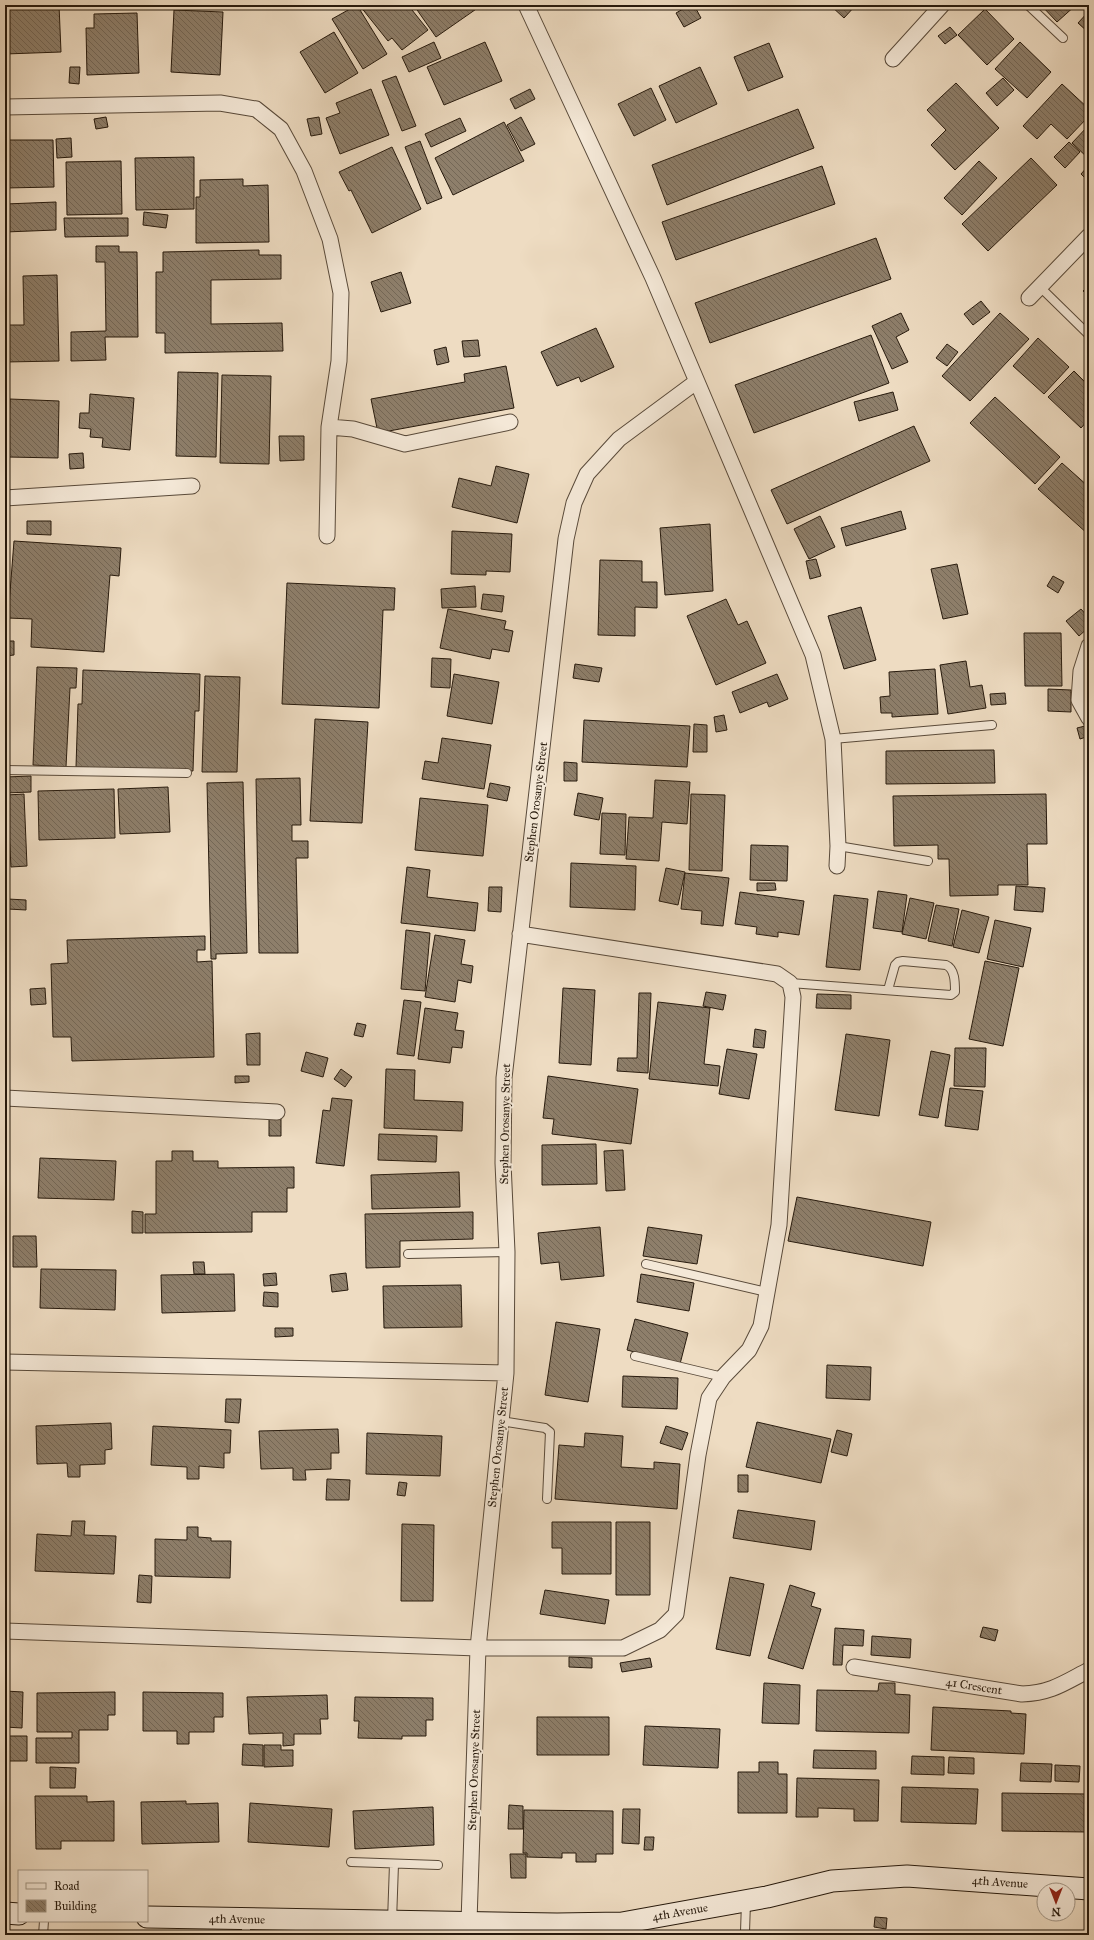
<svg xmlns="http://www.w3.org/2000/svg" width="1094" height="1940" viewBox="0 0 1094 1940" font-family="'IM FELL Great Primer',serif">
<defs>
<pattern id="building-back-hatch" width="6" height="6" patternUnits="userSpaceOnUse"><rect width="6" height="6" fill="#8e7f6b"/><path d="M-1 5l2 2M0 0l6 6M5-1l2 2" fill="none" stroke="#746756"/></pattern>
</defs>
<rect width="100%" height="100%" fill="#eedcc2"/>
<filter id="stains"><feTurbulence type="fractalNoise" baseFrequency=".005" numOctaves="4"/><feColorMatrix values="0 0 0 0 .2 0 0 0 0 .09 0 0 0 0 .02 0 0 0 .5 -.17"/></filter>
<radialGradient id="worn" r=".72"><stop offset=".6" stop-color="#630" stop-opacity="0"/><stop offset="1" stop-color="#630" stop-opacity=".3"/></radialGradient>
<path fill="url(#building-back-hatch)" stroke="#271a0d" d="M5,5H59L61,52L5,54Z
M357,5L387,54L363,69L332,19Z
M361,5H408L428,30L402,50L392,38L388,41L360,6Z
M418,5H482L436,37L415,7Z
M690,5H694L701,18L684,27L676,13Z
M830,5H856L844,18Z
M1041,5H1076L1057,22Z
M985,9L1014,39L987,65L958,35Z
M174,10L223,12L220,75L171,72Z
M1089,11V33L1078,23Z
M137,13L139,73L87,75L86,28H94V14Z
M950,27L957,35L945,44L938,36Z
M334,32L358,73L325,93L300,52Z
M434,42L441,58L409,72L402,57Z
M485,42L502,81L444,105L427,67Z
M1020,42L1051,72L1027,98L995,69Z
M769,43L783,77L748,91L734,57Z
M70,67H80L79,84L69,83Z
M700,67L717,104L676,123L659,86Z
M396,76L416,126L402,131L382,81Z
M1003,78L1014,90L997,106L986,93Z
M956,83L999,128L955,170L931,145L946,130L927,110Z
M1062,84L1089,109V116L1067,139L1051,124L1037,139L1023,126Z
M651,88L666,120L634,136L618,104Z
M371,89L389,135L340,154L326,118L340,113L336,103Z
M530,89L535,99L515,109L510,99Z
M798,109L814,148L667,205L652,165Z
M106,117L108,127L96,129L94,119Z
M319,117L322,134L311,136L307,119Z
M521,117L535,144L521,151L507,125Z
M460,118L466,131L431,147L425,134Z
M504,122L524,161L453,195L435,158Z
M1089,125V159L1072,143Z
M71,138L72,157L57,158L56,139Z
M5,140H53L54,187L5,188Z
M420,141L442,198L427,204L405,147Z
M1069,142L1080,152L1065,168L1054,157Z
M392,147L421,209L372,233L351,190L349,191L339,172Z
M194,157V209L136,210L135,158Z
M1031,158L1057,185L988,251L962,224Z
M121,161L122,214L67,215L66,162Z
M979,161L997,178L962,215L944,198Z
M1089,165V182L1081,174Z
M822,166L835,204L676,260L662,222Z
M243,179V186L268,185L269,242L196,243V197H200V180Z
M56,202V230L5,232V204Z
M144,212L168,215L166,228L143,225Z
M64,218H128V236L65,237Z
M876,238L891,279L710,343L695,303Z
M96,246H119V252H137L138,337H105L106,360L71,361V332L106,331L105,262H96Z
M259,250V255H281V279L211,280V324L282,323L283,351L165,353V333H156V272H163V252Z
M401,272L411,303L381,312L371,282Z
M57,275L59,361L5,362V325H24L23,276Z
M1089,285V296L1083,291Z
M981,301L990,312L973,325L964,314Z
M901,313L909,330L896,337L908,362L892,369L872,326Z
M1000,313L1029,339L970,401L942,376Z
M596,328L614,367L581,382L579,377L557,386L541,352Z
M871,335L889,383L754,433L735,385Z
M1038,338L1069,367L1044,394L1013,366Z
M478,340L480,356L464,357L462,341Z
M947,344L958,352L947,366L936,358Z
M446,347L449,362L437,365L434,350Z
M506,366L514,408L378,433L371,399L465,382L464,374Z
M1074,371L1089,386V419L1081,428L1048,397Z
M178,372L218,373L216,457L176,456Z
M222,375L271,376L269,464L220,463Z
M893,392L898,410L859,421L854,402Z
M90,394L134,398L130,450L102,447L103,438L90,437L91,429L79,428L80,413H89Z
M995,397L1060,457L1035,484L970,423Z
M10,399L59,401L58,458L8,457Z
M914,426L930,461L787,524L771,490Z
M279,436H304V460L280,461Z
M83,453L84,468L70,469L69,454Z
M1062,463L1089,487V535L1038,489Z
M496,466L529,474L517,523L452,507L459,478L491,486Z
M901,511L906,529L846,546L841,528Z
M820,516L835,547L809,559L794,529Z
M27,521H51V535L27,534Z
M710,524L713,591L665,595L660,528Z
M452,531L512,534L510,572L486,571V575L451,574Z
M14,541L121,548L119,576L110,575L104,652L31,647L32,619L8,618Z
M816,559L821,576L810,579L806,561Z
M600,560L642,561V582H657V608L635,607V636L598,635Z
M957,564L968,614L943,619L931,569Z
M1053,576L1064,582L1058,593L1047,586Z
M287,583L395,588L394,610H383L379,708L282,704Z
M475,586L476,607L442,608L441,589Z
M483,594L504,596L502,612L481,609Z
M726,599L738,625L747,621L766,663L716,685L687,616Z
M861,607L876,660L844,669L828,616Z
M448,609L506,621L504,629L513,631L509,652L492,649L490,659L440,648Z
M1081,609L1089,618V627L1079,636L1066,621Z
M1024,633H1061L1062,686H1025Z
M5,641H14V655L5,656Z
M432,658L451,659L450,688L431,687Z
M966,661L970,687L982,685L986,708L948,714L940,665Z
M575,664L602,668L599,682L573,678Z
M37,667L77,668L76,688H70L66,767L33,765Z
M935,669L938,714L892,717V713H881L880,697L890,696L889,672Z
M83,670L200,674L199,711H195L193,771L76,767L78,704H82Z
M454,674L499,682L492,724L447,716Z
M777,674L788,699L769,707L767,702L740,713L732,692Z
M205,676L240,677L237,772H202Z
M1048,689L1071,690V712L1048,711Z
M1005,693L1006,704L991,705L990,694Z
M724,715L727,730L716,732L714,717Z
M315,719L368,722L362,823L310,821Z
M584,720L690,726L687,767L582,762Z
M694,724L707,725V752H693Z
M1089,725V736L1080,739L1077,728Z
M442,738L491,745L484,789L422,779L425,761L438,763Z
M994,750L995,783L886,784V751Z
M564,762L577,763V781H564Z
M31,776V792L5,793V777Z
M300,778L301,825H292V841H308V858H296L298,953H259L256,779Z
M655,780L690,782L687,824L662,822L659,861L626,859L629,817L653,818Z
M243,782L247,953L216,954V959H211L207,783Z
M490,783L510,787L507,801L487,797Z
M168,787L170,832L120,834L118,789Z
M114,789L115,838L39,840L38,791Z
M578,793L603,798L599,820L574,815Z
M24,794L27,866L11,867L7,795Z
M691,794L725,795L722,871L689,870Z
M1046,794L1047,844H1027L1028,885H998V895L950,896L949,859H938V845L894,846L893,796Z
M420,798L488,805L483,856L415,850Z
M602,813L626,814L625,855L600,854Z
M751,845L788,846L787,881L750,880Z
M571,863L636,866L635,910L570,907Z
M407,867L430,870L427,897L478,903L475,931L401,923Z
M666,868L685,872L678,905L659,901Z
M685,873L729,878L723,926L701,924L702,911L681,909Z
M757,883H775L776,890L757,891Z
M1016,886L1045,888L1043,912L1014,910Z
M489,887H502L501,912L488,911Z
M878,891L907,895L902,932L873,928Z
M740,892L804,901L799,935L778,932V937L756,934L757,927L735,924Z
M834,895L868,899L860,970L826,967Z
M910,898L934,903L926,939L902,934Z
M8,899L26,900V910L8,909Z
M936,905L959,909L952,946L928,941Z
M962,910L989,917L979,953L953,947Z
M995,920L1031,928L1023,967L987,959Z
M406,930L430,933L425,991L401,989Z
M435,935L465,940L461,964L473,966L471,983L458,980L455,1002L425,997Z
M205,936V950H197V962L212,961L214,1057L72,1061L71,1037H53L51,964L68,963L67,940Z
M985,961L1019,968L1003,1046L969,1039Z
M45,988L46,1004L31,1005L30,989Z
M563,988L595,990L591,1065L559,1063Z
M706,992L726,995L723,1010L703,1006Z
M639,993H651L648,1073L617,1071L618,1058H637Z
M817,994L851,995V1009L816,1008Z
M404,1000L421,1002L414,1056L397,1054Z
M658,1002L710,1008L704,1064L720,1066L718,1086L649,1079Z
M425,1008L458,1013L455,1030L464,1031L462,1048L452,1047L450,1063L418,1059Z
M357,1023L366,1025L363,1037L354,1035Z
M755,1029L766,1031L764,1048L753,1047Z
M260,1033V1065H247L246,1034Z
M846,1034L890,1040L879,1116L835,1110Z
M955,1048H986L985,1087L954,1086Z
M727,1049L757,1054L749,1099L719,1094Z
M931,1051L950,1055L938,1118L919,1115Z
M306,1052L328,1058L323,1077L301,1071Z
M341,1069L352,1077L345,1087L334,1079Z
M386,1069L415,1070L414,1100L463,1102L462,1131L384,1128Z
M235,1076H249V1082L235,1083Z
M548,1076L638,1089L631,1144L552,1134L554,1119L543,1118Z
M950,1088L983,1091L978,1130L945,1126Z
M332,1098L352,1100L344,1166L316,1163L323,1110L330,1111Z
M269,1118H281V1136H269Z
M379,1134L437,1136L436,1162L378,1160Z
M596,1144L597,1184L542,1185V1145Z
M623,1150L625,1190L606,1191L604,1151Z
M172,1151H193V1161H218V1168L294,1167V1188H287V1212H252V1232L145,1233V1214H156V1161H172Z
M40,1158L116,1161L114,1200L38,1198Z
M459,1172L460,1207L372,1209L371,1175Z
M797,1197L931,1222L923,1266L788,1241Z
M132,1211L143,1212V1233H132Z
M473,1212V1239L400,1241V1267L366,1268L365,1214Z
M600,1227L604,1276L561,1280L559,1262L541,1264L538,1233Z
M648,1227L702,1235L697,1264L643,1256Z
M13,1236H36L37,1267H13Z
M193,1262H204L205,1274H194Z
M41,1269L116,1270L115,1310L40,1308Z
M276,1273L277,1285L264,1286L263,1274Z
M346,1273L348,1290L332,1292L330,1275Z
M234,1274L235,1311L162,1313L161,1275Z
M641,1274L694,1283L689,1311L637,1302Z
M461,1285L462,1327L384,1328L383,1286Z
M264,1292L278,1293V1307L263,1306Z
M635,1319L688,1333L680,1364L627,1350Z
M556,1322L600,1329L588,1402L545,1395Z
M275,1328H293V1336L275,1337Z
M827,1365L871,1367L870,1400L826,1398Z
M623,1376L678,1378L677,1409L622,1407Z
M226,1399H241L239,1423L225,1422Z
M757,1422L831,1439L821,1483L746,1467Z
M111,1423L112,1449L105,1450V1464L80,1465V1477H68L67,1463L37,1464L36,1426Z
M153,1426L231,1430L230,1453H224V1468L199,1466V1479H187V1467L151,1465Z
M666,1426L688,1433L682,1450L660,1443Z
M338,1429L339,1453H331V1469L305,1470L306,1480H293V1468L261,1469L259,1431Z
M837,1430L852,1434L847,1456L831,1452Z
M367,1433L442,1436L440,1476L366,1474Z
M585,1433L623,1436L621,1467L654,1469V1462L680,1464L677,1509L555,1499L559,1445L584,1447Z
M738,1475H748V1492H738Z
M327,1479L350,1480L349,1500H326Z
M399,1482L407,1483L405,1496L397,1495Z
M738,1510L815,1521L811,1550L733,1538Z
M72,1521H85L84,1535L116,1536L114,1574L35,1571L37,1534L71,1536Z
M552,1522H611V1574H562V1548H552Z
M616,1522H650V1595H616Z
M402,1524L434,1525L433,1601H401Z
M187,1527H198V1537L211,1538V1541H231L230,1578L155,1576V1539L187,1540Z
M139,1575L152,1576L151,1603L137,1602Z
M730,1577L764,1584L750,1656L716,1649Z
M790,1585L815,1593L811,1606L821,1609L803,1669L768,1658Z
M545,1590L609,1600L605,1624L540,1614Z
M983,1627L998,1630L995,1641L980,1637Z
M835,1628L864,1630L863,1646L843,1645L842,1665H833Z
M872,1636L911,1639L910,1658L871,1655Z
M569,1657L592,1658V1668L569,1667Z
M650,1658L652,1667L622,1672L620,1663Z
M764,1683L800,1685L799,1724L762,1723Z
M879,1683H895V1694L910,1695L909,1733L816,1731L817,1690L878,1691Z
M5,1691L23,1692L22,1728L5,1727Z
M115,1692V1715H108V1730H79V1763H36V1738H72V1732H37V1693Z
M143,1692L223,1693V1717H214V1732H189V1744H177V1731H143Z
M327,1695L328,1719H320L321,1734H294V1745L283,1746V1733L249,1734L247,1697Z
M355,1697L433,1698V1720H426V1736H402V1739L358,1738L359,1721H354Z
M933,1707L1011,1711V1713L1026,1714L1024,1754L931,1750Z
M537,1717H609V1755H537Z
M645,1726L720,1729L718,1768L643,1765Z
M8,1736H27V1761H7Z
M243,1744L263,1745V1766L242,1765Z
M264,1745H281V1750H293V1766L264,1767Z
M814,1750L876,1751V1769L813,1768Z
M912,1756L944,1757V1775L911,1774Z
M949,1757L974,1758V1774L948,1773Z
M759,1762H778V1774H787V1813H738V1772H759Z
M1021,1763L1052,1764L1051,1782L1020,1781Z
M1055,1765L1080,1766L1079,1782L1055,1781Z
M50,1767L76,1768L75,1788H50Z
M797,1778L879,1780L878,1821H854V1809L818,1808V1817H796Z
M902,1787L978,1789L976,1824L901,1822Z
M1002,1793L1088,1794V1832L1002,1831Z
M35,1796H87V1802L114,1801V1841H61V1849H36Z
M186,1801V1804L218,1803L219,1842L142,1844L141,1802Z
M250,1803L332,1809L329,1847L248,1842Z
M509,1805L523,1806V1829H508Z
M433,1807L434,1845L355,1849L353,1811Z
M623,1809H640L639,1844L622,1843Z
M524,1810L613,1811V1854H596V1862H576V1853H562V1858L527,1857V1853H523Z
M645,1837H654L653,1850H644Z
M510,1854H526V1878H511Z
M875,1917L887,1918L886,1929L874,1927Z
M760,1932L761,1935H732V1933Z
M1065,1932L1083,1933V1935H1065Z"/>
<g fill="none" stroke-linecap="round" stroke-linejoin="round">
<g stroke="#594a3a" stroke-width="10">
<path id="lane" d="M1028,5L1063,38
M1040,287L1089,335
M833,739L992,725
M5,770L187,773
M838,846L928,861
M790,983L951,995L955,992C955,982 955,969 946,965L903,961L898,962L895,965L888,990
M408,1254L507,1252
M646,1264L767,1292
M635,1356L723,1377
M501,1421L545,1428L550,1432L547,1499
M351,1862L438,1865
M392,1921L394,1864
M745,1932L746,1902
M43,1935L44,1921
M246,1935V1920
M349,1935L350,1921"/>
</g>
<g stroke="#594a3a" stroke-width="17">
<path id="street" d="M526,5L653,278L813,655L833,739L838,846L837,866
M893,59L942,5
M5,107L220,103L256,109L281,129L304,171L330,239L341,293L339,361L329,427L327,536
M1029,298L1089,236
M329,427L353,429L405,444L510,422
M5,498L192,486
M1089,646L1081,671L1079,700L1089,718
M5,1098L277,1112
M5,1362L506,1373
M5,1631L478,1648H623L660,1630L676,1614L698,1455L709,1398L723,1377L749,1350L761,1326L779,1225L793,997L790,983L777,974L520,934
M854,1667L1022,1694C1051,1693 1064,1683 1089,1670
M469,1922L478,1648L506,1373L507,1252L503,1163L504,1078L566,539L574,503L587,474L619,439L696,382"/>
</g>
<g stroke="#271a0d" stroke-width="23">
<path id="secondary" d="M5,1913L19,1914
M147,1917L557,1924L622,1923L767,1897L832,1881L907,1876L1089,1889"/>
</g>
<use href="#lane" stroke="#f4e8d7" stroke-width="8"/>
<use href="#street" stroke="#f4e8d7" stroke-width="15"/>
<use href="#secondary" stroke="#f4e8d7" stroke-width="21"/>
</g>
<g text-anchor="middle" dominant-baseline="central" stroke-width="4" stroke-linejoin="round" paint-order="stroke">
<g font-size="12" fill="#271a0d" stroke="#f4e8d7">
<text transform="translate(536 802) rotate(-83)">Stephen Orosanye Street</text>
<text transform="translate(505 1124) rotate(-89)">Stephen Orosanye Street</text>
<text transform="translate(498 1447) rotate(-84)">Stephen Orosanye Street</text>
<text transform="translate(974 1686) rotate(9)">41 Crescent</text>
<text transform="translate(474 1770) rotate(-88)">Stephen Orosanye Street</text>
<text transform="translate(1000 1882) rotate(4)">4th Avenue</text>
<text transform="translate(680 1912) rotate(-10)">4th Avenue</text>
<text transform="translate(237 1919) rotate(1)">4th Avenue</text>
</g>
</g>
<rect width="1094" height="1940" fill="none" stroke="#eedcc2" stroke-width="20"/>
<rect x="6" y="6" width="1082" height="1928" fill="none" stroke="#271a0d" stroke-width="2"/>
<rect x="10" y="10" width="1074" height="1920" fill="none" stroke="#271a0d"/>
<rect x="18" y="1870" width="130" height="52" fill="#f4e8d7" stroke="#a29686"/>
<rect x="26" y="1883" width="20" height="6" fill="#f4e8d7" stroke="#a29686"/>
<text x="54" y="1890" font-size="12" fill="#271a0d">Road</text>
<rect x="26" y="1900" width="20" height="12" fill="url(#building-back-hatch)" stroke="#a29686"/>
<text x="54" y="1910" font-size="12" fill="#271a0d">Building</text>
<g transform="translate(1056 1902) rotate(180)"><circle r="19" fill="#f4e8d7" stroke="#a29686"/>
<path d="M0-3L7 15L0 10L-7 15Z" fill="#8f2418"/>
<text y="-6" font-size="11" font-weight="bold" text-anchor="middle" fill="#271a0d">N</text>
</g>
<rect width="100%" height="100%" filter="url(#stains)"/>
<rect width="100%" height="100%" fill="url(#worn)"/>
</svg>
